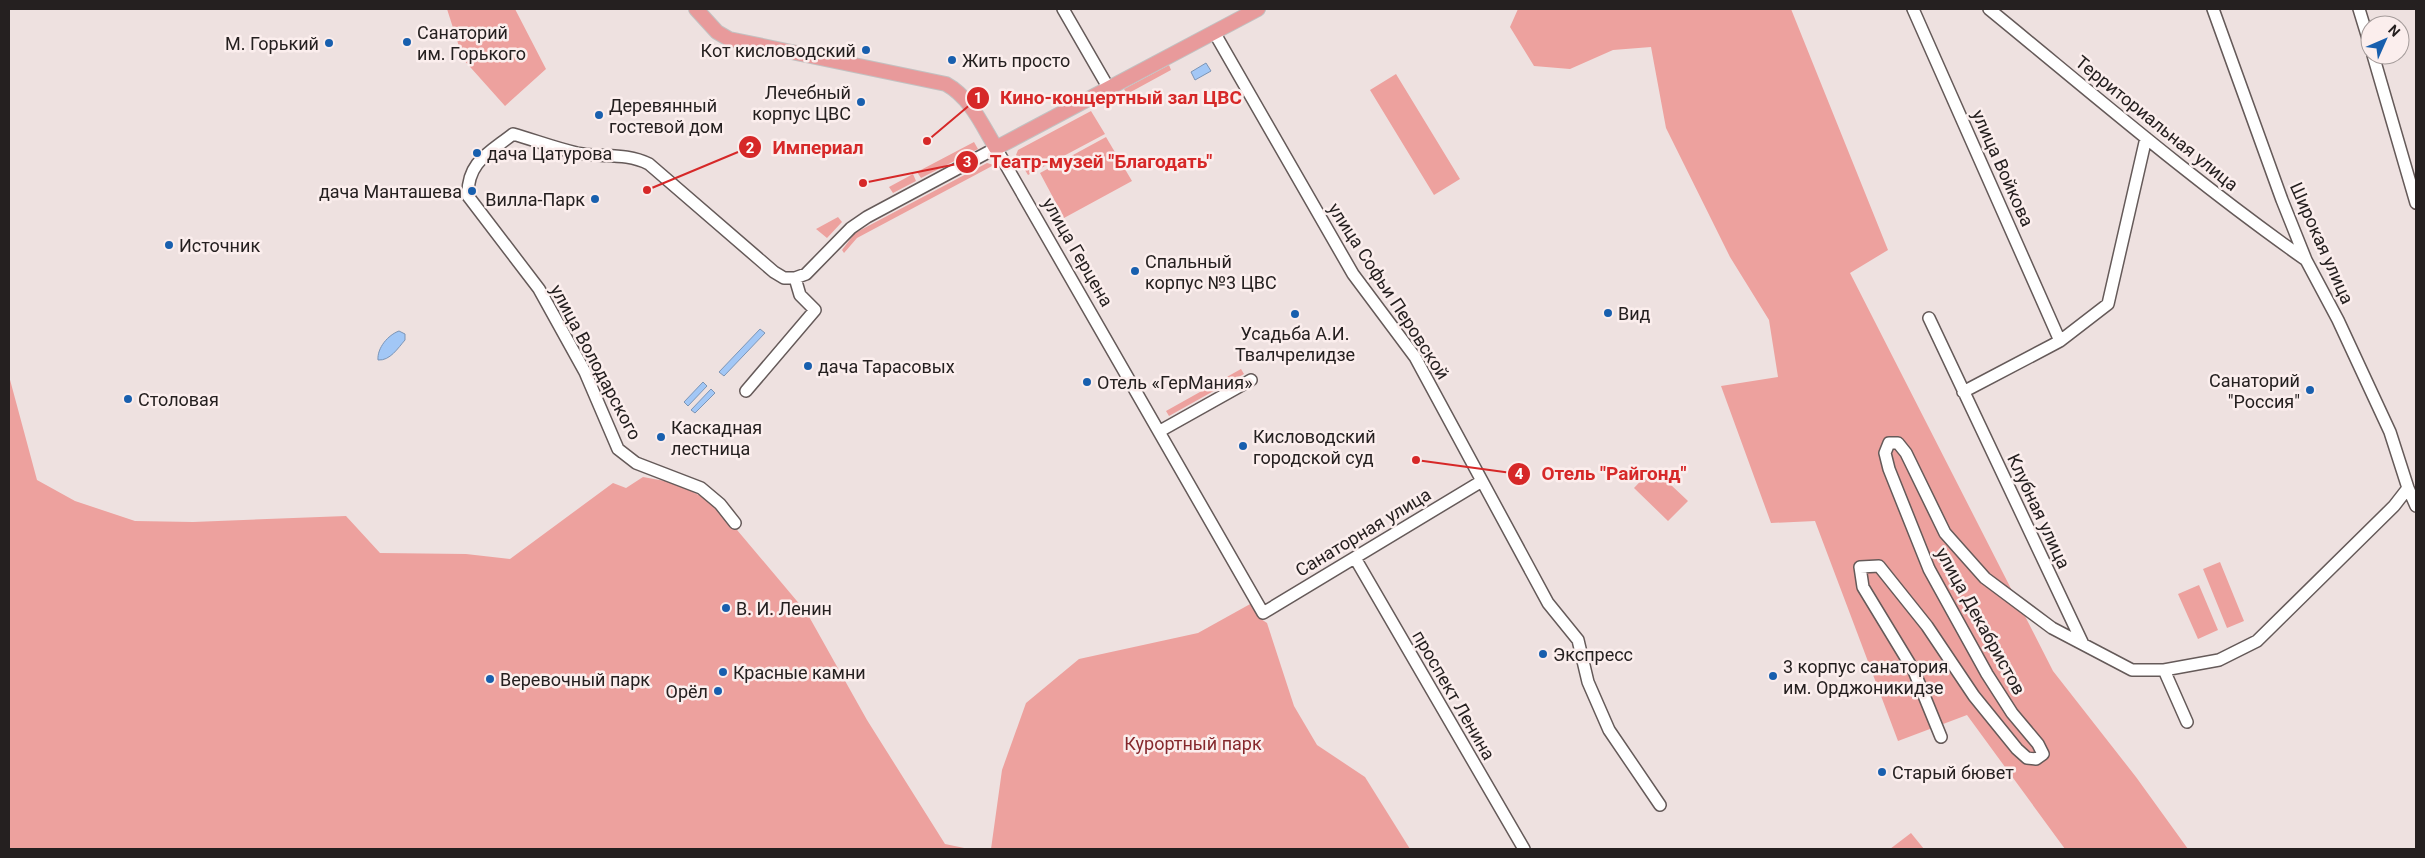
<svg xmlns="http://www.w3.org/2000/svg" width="2425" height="858" viewBox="0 0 2425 858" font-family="Roboto,sans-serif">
<rect width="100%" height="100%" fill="#eee1e0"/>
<path fill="#eda19e" d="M447,9H515L546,69L505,106L463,59Z
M1518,9H1791L1888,250L1850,273L2053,671L2136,777L2188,849H2065L1967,715L1898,741L1815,521L1771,523L1721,386L1778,377L1769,320L1730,257L1666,128L1651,47L1613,50L1570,69L1534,66L1510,27Z
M1169,65L1171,70L1127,94L1124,89Z
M1396,74L1460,179L1434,195L1370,90Z
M1091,111L1105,134L1028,175L1016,155L1018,150Z
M1106,137L1132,181L1064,218L1040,173Z
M974,142L978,149L921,178L917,172Z
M987,163L994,165L857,238L844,253L842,250L855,233Z
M913,174L916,181L893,193L889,187Z
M838,217L842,222L827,238L816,229Z
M1241,369L1244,374L1169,416L1166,411Z
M9,376L37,480L75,501L135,521L193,522L346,516L380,553L466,554L510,559L613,483L626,488L643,477L676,483L710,501L732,524L807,613L867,720L945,844L969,849H9Z
M1653,468L1688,501L1668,521L1634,488Z
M2220,562L2244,621L2227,628L2203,569Z
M2199,585L2218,630L2198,639L2178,594Z
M1252,603L1261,619L1267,623L1294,706L1317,745L1365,777L1410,849H991L1002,770L1026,703L1079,659L1198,633Z
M1911,833L1924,849H1890Z"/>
<path fill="#a2c7f6" stroke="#7c95b6" d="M1206,63L1211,71L1195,80L1191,72Z
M760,329L765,333L724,376L719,372Z
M399,331L405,334V340C398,348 390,361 378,360C377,348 388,335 399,331Z
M703,382L707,386L688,406L684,402Z
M711,389L715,393L695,413L691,410Z"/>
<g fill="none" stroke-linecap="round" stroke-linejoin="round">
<g stroke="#655a59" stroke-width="14">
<path id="minor" d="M1063,9L1108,87
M1913,9L2060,341
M1989,9C2093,94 2196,183 2306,260
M2213,9L2282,200L2306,260L2338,320L2390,432L2408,488L2416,506
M2359,9L2370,45
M1214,32L1353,274L1415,357L1548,603L1578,640L1588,682L1609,730L1660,805
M2373,55L2416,203
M1929,318L2083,644
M746,391L815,310L800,295L795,278
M1963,392L2060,341L2108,304L2146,138
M1160,431L1251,380
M735,523L720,504L701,488L636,463L618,449L585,372L539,289L468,196C467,162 489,153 513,134C534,140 555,148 577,153C602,158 625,152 649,164L774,272L784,278H795L806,274L851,228L867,217L996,148L1263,613L1482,481
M1355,558L1524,849
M2164,670L2187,722
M1941,737L1914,671L1863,587L1860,567L1879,566L1927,626L1974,696L2017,749L2027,758L2036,759L2043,754L2038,744L2012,713L1987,674L1929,569L1889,469L1885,453L1889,443H1898L1906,453L1945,533L1985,578L2052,628L2132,670H2164L2219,660L2257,641L2394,506L2408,488"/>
</g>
<g stroke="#c2c1c1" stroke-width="16">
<path id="major" d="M696,9L717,32L729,39L946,84C971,98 982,125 996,148L1258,9"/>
</g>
<use href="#minor" stroke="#fff" stroke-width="11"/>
<use href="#major" stroke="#e89a9b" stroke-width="14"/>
</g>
<g fill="#185fae" stroke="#fbeeed" stroke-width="2">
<circle cx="407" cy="42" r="5"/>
<circle cx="329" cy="43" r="5"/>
<circle cx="866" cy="50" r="5"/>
<circle cx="952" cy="60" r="5"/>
<circle cx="861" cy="102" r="5"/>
<circle cx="599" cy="115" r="5"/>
<circle cx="477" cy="153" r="5"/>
<circle cx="472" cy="191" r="5"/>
<circle cx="595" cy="199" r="5"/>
<circle cx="169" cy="245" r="5"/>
<circle cx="1135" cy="271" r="5"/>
<circle cx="1608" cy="313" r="5"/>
<circle cx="1295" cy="314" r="5"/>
<circle cx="808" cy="366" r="5"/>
<circle cx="1087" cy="382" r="5"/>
<circle cx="2310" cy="390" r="5"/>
<circle cx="128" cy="399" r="5"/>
<circle cx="661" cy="437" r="5"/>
<circle cx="1243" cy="446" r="5"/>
<circle cx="726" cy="608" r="5"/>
<circle cx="1543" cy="654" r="5"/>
<circle cx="723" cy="672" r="5"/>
<circle cx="1773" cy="676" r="5"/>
<circle cx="490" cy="679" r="5"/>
<circle cx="718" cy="691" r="5"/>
<circle cx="1882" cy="772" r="5"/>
</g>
<g text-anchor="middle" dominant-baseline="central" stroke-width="5" stroke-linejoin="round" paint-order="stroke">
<g font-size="18" fill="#252020" stroke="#fbeeed" text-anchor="start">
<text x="417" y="32">Санаторий<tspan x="417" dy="21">им. Горького</tspan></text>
<text x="319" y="43" text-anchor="end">М. Горький</text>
<text x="856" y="50" text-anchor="end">Кот кисловодский</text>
<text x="962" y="60">Жить просто</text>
<text x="851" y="92" text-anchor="end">Лечебный<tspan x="851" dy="21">корпус ЦВС</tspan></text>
<text x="609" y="105">Деревянный<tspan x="609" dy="21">гостевой дом</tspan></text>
<text x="487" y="153">дача Цатурова</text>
<text x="462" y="191" text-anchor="end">дача Манташева</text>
<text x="585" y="199" text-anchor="end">Вилла-Парк</text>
<text x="179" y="245">Источник</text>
<text x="1145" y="261">Спальный<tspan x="1145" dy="21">корпус №3 ЦВС</tspan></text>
<text x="1618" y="313">Вид</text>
<text x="1295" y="333" text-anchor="middle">Усадьба А.И.<tspan x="1295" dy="21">Твалчрелидзе</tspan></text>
<text x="818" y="366">дача Тарасовых</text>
<text x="2300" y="380" text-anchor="end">Санаторий<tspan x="2300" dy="21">"Россия"</tspan></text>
<text x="1097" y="382">Отель «ГерМания»</text>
<text x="138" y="399">Столовая</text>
<text x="671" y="427">Каскадная<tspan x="671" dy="21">лестница</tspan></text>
<text x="1253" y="436">Кисловодский<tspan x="1253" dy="21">городской суд</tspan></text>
<text x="736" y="608">В. И. Ленин</text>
<text x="1553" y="654">Экспресс</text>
<text x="1783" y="666">3 корпус санатория<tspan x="1783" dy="21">им. Орджоникидзе</tspan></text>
<text x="733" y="672">Красные камни</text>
<text x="500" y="679">Веревочный парк</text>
<text x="708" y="691" text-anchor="end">Орёл</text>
<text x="1892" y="772">Старый бювет</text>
</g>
<g font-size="18" fill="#252020" stroke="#fbeeed">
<text transform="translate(2157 123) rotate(39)">Территориальная улица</text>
<text transform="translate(2003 168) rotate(66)">улица Войкова</text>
<text transform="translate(2322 243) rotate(66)">Широкая улица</text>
<text transform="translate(1078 252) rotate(60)">улица Герцена</text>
<text transform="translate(1389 291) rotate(57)">улица Софьи Перовской</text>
<text transform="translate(596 362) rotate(62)">улица Володарского</text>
<text transform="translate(2039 511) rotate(65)">Клубная улица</text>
<text transform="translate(1363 532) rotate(-31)">Санаторная улица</text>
<text transform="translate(1981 621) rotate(61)">улица Декабристов</text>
<text transform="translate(1454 695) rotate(60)">проспект Ленина</text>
</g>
<g font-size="18" fill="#85272c" stroke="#fbeeed">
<text x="1193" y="743">Курортный парк</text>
</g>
</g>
<path fill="none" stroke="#d62828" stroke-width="2" d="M927 141L978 98M647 190L750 147M863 183L967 162M1416 460L1519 474"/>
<g fill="#d62828" stroke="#fbeeed" stroke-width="2">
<circle cx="927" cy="141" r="5"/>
<circle cx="647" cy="190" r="5"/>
<circle cx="863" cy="183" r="5"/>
<circle cx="1416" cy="460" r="5"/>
<circle cx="978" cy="98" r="12"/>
<circle cx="750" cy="147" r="12"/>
<circle cx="967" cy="162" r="12"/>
<circle cx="1519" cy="474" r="12"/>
</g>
<g font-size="15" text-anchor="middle" font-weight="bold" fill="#fff">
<text x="978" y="103">1</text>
<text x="750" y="153">2</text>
<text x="967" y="167">3</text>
<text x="1519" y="479">4</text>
</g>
<g font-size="19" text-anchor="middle" font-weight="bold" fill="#d62828" stroke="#fbeeed" stroke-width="5" stroke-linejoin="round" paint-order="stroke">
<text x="1121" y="104">Кино-концертный зал ЦВС</text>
<text x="818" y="154">Империал</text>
<text x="1101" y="168">Театр-музей "Благодать"</text>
<text x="1614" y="480">Отель "Райгонд"</text>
</g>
<rect width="2425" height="858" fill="none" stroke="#252020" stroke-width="20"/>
<g transform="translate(2385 40) rotate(45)"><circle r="24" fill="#fbeeed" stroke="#a59c9b"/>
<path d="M0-4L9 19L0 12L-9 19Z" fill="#185fae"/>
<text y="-8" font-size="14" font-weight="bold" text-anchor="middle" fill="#252020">N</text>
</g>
</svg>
